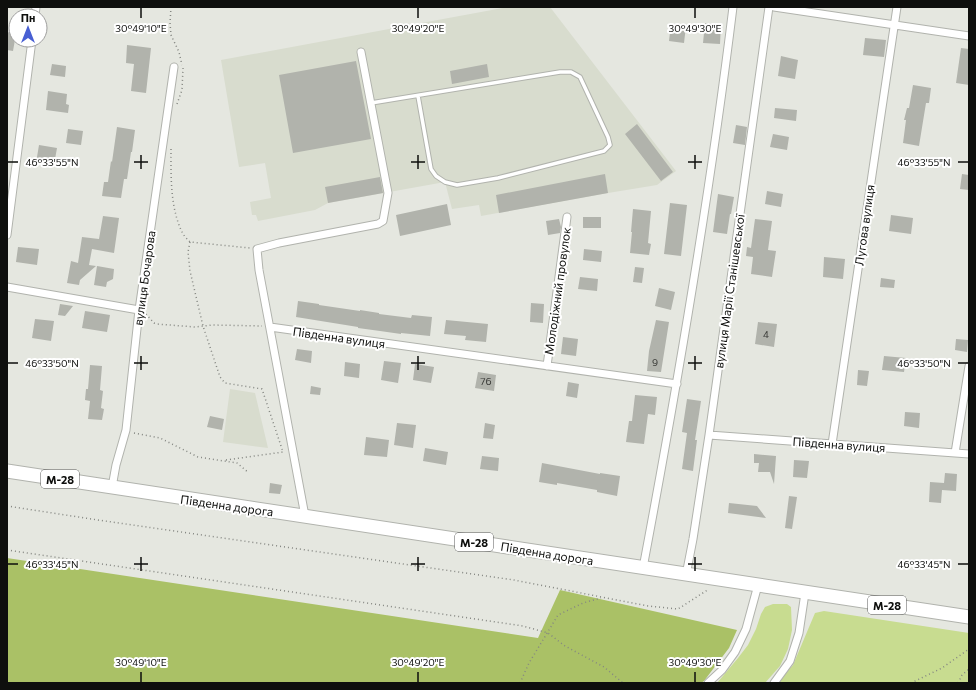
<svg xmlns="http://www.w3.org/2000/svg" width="976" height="690" viewBox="0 0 976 690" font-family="Commissioner,sans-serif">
<rect width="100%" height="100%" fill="#e5e7e0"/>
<path fill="#d8dcce" d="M508,7H550L676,171L657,185L608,193L481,216L479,205L452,209L445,182L328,203L315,210L258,221L256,215H252L250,202L271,198L265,163L239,167L221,60Z
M230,389L255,393L268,448L223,442Z"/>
<path fill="#c8dc90" d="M773,604H787L791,607L792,630L788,649L780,666L765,683H717L738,658L748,645L756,629L761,614L765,607Z
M824,611L969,633V682L777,683L793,665L815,613Z"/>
<path fill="#aac166" d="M7,558L538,638L560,590L737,630L729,648L704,681L701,683H7Z"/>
<path fill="#b1b3ac" d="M705,23L721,24L720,44L703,43Z
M671,24L686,26L684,43L669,41Z
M7,32L16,34L13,51L7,50Z
M865,38L886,40L884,57L863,55Z
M127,45L151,48L146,93L131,91L134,64L126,63Z
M961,48L969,49V85L956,83Z
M781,56L798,60L795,79L778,76Z
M356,61L371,139L293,153L279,75Z
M52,64L66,66L65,77L50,75Z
M487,64L489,77L452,84L450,71Z
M913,85L931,88L929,103H926L919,146L903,143L906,120H904L907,108H909Z
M48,91L67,94L66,104L69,105L68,113L46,110Z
M775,108L797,110L796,121L774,118Z
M637,124L673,172L661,181L625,134Z
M736,125L747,127L745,145L733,143Z
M117,127L135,130L132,152H131L127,179H124L121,198L102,196L104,182H108L111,161L112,162Z
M68,129L83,131L81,145L66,143Z
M773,134L789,137L787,150L770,147Z
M39,145L57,148L54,165L36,163Z
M605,174L608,193L499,213L496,195Z
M962,174L969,175V190L960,189Z
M380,177L383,193L328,203L325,187Z
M767,191L783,194L781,207L765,204Z
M718,194L734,197L731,214H730L727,234L713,232Z
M670,203L687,205L681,256L664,254Z
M447,204L451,225L400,236L396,215Z
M633,209L651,211L648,243L651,244L649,255L630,253L632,232H631Z
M891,215L913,218L911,234L889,231Z
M103,216L119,218L114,253L92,249L89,265L96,266L80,280L79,285L67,283L71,261L78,263L82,237L99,239Z
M583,217H601V228H583Z
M559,219L561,227L560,233L548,235L546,221Z
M755,219L772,221L768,250L776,251L772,277L751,274L753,257L746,256L747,247L751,248Z
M18,247L39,249L37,265L16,262Z
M584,249L602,251L601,262L583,260Z
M824,257L845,259L843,279L823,277Z
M97,266L114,269L113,279L107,282L106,287L94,285Z
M635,267L644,268L642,283L633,282Z
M580,277L598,279L597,291L578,289Z
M881,278L895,280L894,288L880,287Z
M659,288L675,292L671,310L655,306Z
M298,301L319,304V305L360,311V310L379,313V314L411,318L412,315L432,317L430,336L401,333V334L380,331L358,328V327L296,317Z
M531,303L544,304L543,323L530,322Z
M60,304L73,306L65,316L58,315Z
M85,311L110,315L107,332L82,328Z
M35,319L54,321L51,341L32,338Z
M446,320L488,324L486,342L465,340L466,336L444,334Z
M656,320L669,322L661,372L647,371L649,351Z
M758,322L777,324L774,347L755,344Z
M563,337L578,339L576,356L561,354Z
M956,339L968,340L967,352L955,350Z
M297,349L312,351L311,363L295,360Z
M884,356L906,358L904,372L882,370Z
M384,361L401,363L398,383L381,380Z
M345,362L360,364L359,378L344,376Z
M415,364L434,367L431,383L413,380Z
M90,365L102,366L100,390L103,391L101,408L104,409L102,420L88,419L90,401L85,400L86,389H88Z
M858,370L869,371L867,386L857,385Z
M478,372L496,375L494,391L475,388Z
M568,382L579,384L577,398L566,396Z
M311,386L321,388L320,395L310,394Z
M635,395L657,397L655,415L648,414L644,444L626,442L629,421H632Z
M687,399L701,401L695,440H697L693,471L682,469L687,433L682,432Z
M905,412L920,413L919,428L904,426Z
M210,416L224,419L222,430L207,427Z
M397,423L416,425L413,448L394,445Z
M485,423L495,425L493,439L483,438Z
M366,437L389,440L387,457L364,455Z
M425,448L448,452L446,465L423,461Z
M754,454L776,456L774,484L770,472H758L759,463H754Z
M482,456L499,458L498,471L480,469Z
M794,460L809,461L807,478L793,477Z
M542,463L600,474V473L620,476L617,496L597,492V490L557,483V485L539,482Z
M945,473L957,474L956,491L942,490L941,503L929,502L930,482L944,483Z
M270,483L282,485L280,494L269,493Z
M789,496L797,497L792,529L785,528Z
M729,503L757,506L766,518L728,513Z"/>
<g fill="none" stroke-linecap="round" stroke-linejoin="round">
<g stroke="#b1b3ad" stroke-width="5.5">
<path id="lane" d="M371,103L560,72H571L580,77L608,137L610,145L604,151L498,178L457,185L445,182L436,176L431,169L418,96"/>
</g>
<g stroke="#b1b3ad" stroke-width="9">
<path id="street" d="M774,7L969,36
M35,16L36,7
M7,235L32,40
M7,287L139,310
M270,327L677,384
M547,366L567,217
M709,435L969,454
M832,444L897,7
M955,453L969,366
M112,487L116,465L126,430L139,310L174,67
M305,516L259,270L257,249L279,243L378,224L383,221L388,193L361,52
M643,568C678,382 710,195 733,7
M686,575L693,539L709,435L769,7
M708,683L722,670L735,652L746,629L758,585
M774,683L790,661L799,633L805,593"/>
</g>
<g stroke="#b1b3ad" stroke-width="15">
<path id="highway" d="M7,471L969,617"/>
</g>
<path stroke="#858782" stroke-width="1.5" stroke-dasharray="1 3" stroke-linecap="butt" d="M171,7L170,23L171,35L179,52L182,65
M177,104L182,90L183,68
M171,149C171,176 170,207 182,232C184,236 187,239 190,242L250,248
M190,242L188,252L190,271L203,326L220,377L225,383L262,389L283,452
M146,314L154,323L157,324L195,327L212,325L262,326
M134,433L160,438L198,457L237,463L249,473
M226,460L283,452
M7,506L98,520L514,580L648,606L678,609L709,589
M7,550L523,626L548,633L565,646L604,667L623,683
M520,683L529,663L558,615L583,603L601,598
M911,683L942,668L969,649
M958,683L962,675L969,669"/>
<use href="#lane" stroke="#fff" stroke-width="3.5"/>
<use href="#street" stroke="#fff" stroke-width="7"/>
<use href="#highway" stroke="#fff" stroke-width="13"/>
</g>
<path fill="none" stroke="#0e0f0d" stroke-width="1.5" d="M141,8V18M418,8V18M695,8V18M141,155V169M418,155V169M695,155V169M8,162H18M134,162H148M411,162H425M688,162H702M958,162H968M141,356V370M418,356V370M695,356V370M8,363H18M134,363H148M411,363H425M688,363H702M958,363H968M141,557V571M418,557V571M695,557V571M8,564H18M134,564H148M411,564H425M688,564H702M958,564H968M141,672V682M418,672V682M695,672V682"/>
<g text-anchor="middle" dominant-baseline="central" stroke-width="4" stroke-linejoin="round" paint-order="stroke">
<g font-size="10" fill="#373835">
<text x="766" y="334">4</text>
<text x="655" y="362">9</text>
<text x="486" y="381">76</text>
</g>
<g fill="#fff" stroke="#565756" stroke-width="1">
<rect x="41" y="470" width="38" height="18" rx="3"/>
<rect x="455" y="533" width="38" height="18" rx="3"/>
<rect x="868" y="596" width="38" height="18" rx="3"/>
</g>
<g font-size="11" font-weight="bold" fill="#0e0f0d">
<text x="60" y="479">М-28</text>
<text x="474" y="542">М-28</text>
<text x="887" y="605">М-28</text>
</g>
<g font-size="12" fill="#0e0f0d" stroke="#fff">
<text transform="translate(864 225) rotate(-82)">Лугова вулиця</text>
<text transform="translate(144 278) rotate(-82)">вулиця Бочарова</text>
<text transform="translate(557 291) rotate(-82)">Молодіжний провулок</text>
<text transform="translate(729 291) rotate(-82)">вулиця Марії Станішевської</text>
<text transform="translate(339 337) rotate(8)">Південна вулиця</text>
<text transform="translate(839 444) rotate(4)">Південна вулиця</text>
<text transform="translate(227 505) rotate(8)">Південна дорога</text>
<text transform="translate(547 553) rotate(9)">Південна дорога</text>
</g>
</g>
<g font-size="10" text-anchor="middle" fill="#0e0f0d" stroke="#fff" stroke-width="4" stroke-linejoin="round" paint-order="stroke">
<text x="141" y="32">30°49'10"E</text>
<text x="418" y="32">30°49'20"E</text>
<text x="695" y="32">30°49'30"E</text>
<text x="52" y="166">46°33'55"N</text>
<text x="924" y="166">46°33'55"N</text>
<text x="52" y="367">46°33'50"N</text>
<text x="924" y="367">46°33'50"N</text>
<text x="52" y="568">46°33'45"N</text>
<text x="924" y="568">46°33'45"N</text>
<text x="141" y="666">30°49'10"E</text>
<text x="418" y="666">30°49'20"E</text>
<text x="695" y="666">30°49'30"E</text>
</g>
<rect width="976" height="690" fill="none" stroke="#0e0f0d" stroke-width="16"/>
<g transform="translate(28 28)"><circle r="19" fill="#ffffff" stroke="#9f9f9e"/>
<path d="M0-3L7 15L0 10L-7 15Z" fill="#485fd3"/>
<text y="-6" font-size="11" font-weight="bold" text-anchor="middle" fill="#0e0f0d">Пн</text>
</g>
</svg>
